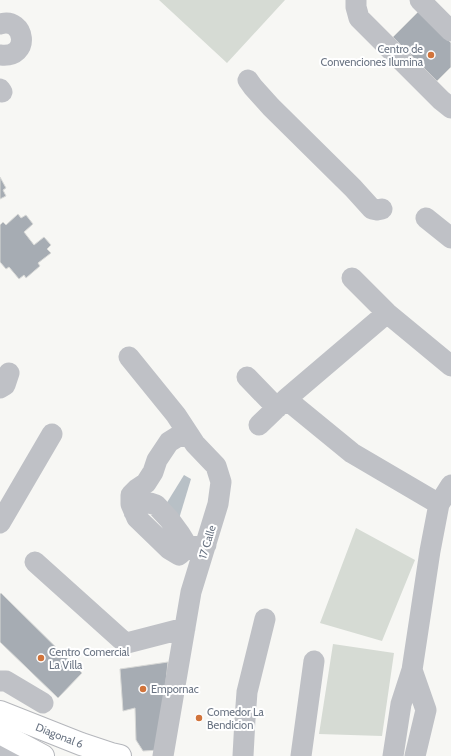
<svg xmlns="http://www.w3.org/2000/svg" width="451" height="756" viewBox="0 0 451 756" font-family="Cabin,sans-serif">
<rect width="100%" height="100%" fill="#f7f7f4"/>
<path fill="#d6dbd4" d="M159,0H285L227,63Z
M356,528L415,560L382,641L320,623Z
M333,644L394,653L382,736L319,734Z"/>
<path fill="#b8c0c6" d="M184,475L191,479L178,522L163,509Z"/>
<path fill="#a6acb3" stroke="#d8d9d7" d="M419,11L451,43V67L437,81L393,37Z
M0,177L6,188L3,190L6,196L0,199Z
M18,214L21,218L26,215L33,224L24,232L34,245L44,237L51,245L47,249L51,253L38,263L40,266L26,278L24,275L19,279L9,267L6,269L0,262V225L3,222L6,225Z
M1,593L82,673L58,698L0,642V594Z
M168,662L159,750L143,751L136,740L135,708L123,711L120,669Z"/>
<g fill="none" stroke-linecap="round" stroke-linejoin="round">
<g stroke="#b5b7bc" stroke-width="24">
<g id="major">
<path id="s1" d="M0,712L81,744L111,754L120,756"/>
<path d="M0,733L43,756"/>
</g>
</g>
<path stroke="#bfc1c6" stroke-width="21" d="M356,0V7L359,18L441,100L451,108
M420,0L451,31
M0,24C25,16 32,59 0,55
M248,80L253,87L271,107L353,188L372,209L377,210L382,209
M0,89L2,92
M426,218L451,238
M352,278L387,313L451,366
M129,357L176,415L195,444L216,466L221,482L218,504L191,592L163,756
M247,377L277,408
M0,388L5,385L9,373
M286,399L352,453L439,504
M259,425L286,399L387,313
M188,434L177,437L169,442L157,460L153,472L146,483L137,489L131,495V504L137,518L169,549L179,555L188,547L206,545
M134,512L138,508L145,503H150L156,505L169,519L180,534L188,547
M0,523L52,434
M35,562L124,642L127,643L185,628
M412,670L426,710L415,756
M0,681H6L43,703
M0,739L12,756
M243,756L245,719L247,692L265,619
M301,756L314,661
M393,756L401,704L412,670L430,551L439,504L451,485"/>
<use href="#major" stroke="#fff" stroke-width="22"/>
</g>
<g fill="#d1743b" stroke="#fff" stroke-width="1.5">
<circle cx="431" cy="55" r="4"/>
<circle cx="41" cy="658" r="4"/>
<circle cx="143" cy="689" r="4"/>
<circle cx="199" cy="718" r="4"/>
</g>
<g text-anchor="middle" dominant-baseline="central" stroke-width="4" stroke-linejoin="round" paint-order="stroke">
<g font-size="11" fill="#697382" stroke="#fff" text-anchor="start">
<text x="423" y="49" text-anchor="end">Centro de<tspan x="423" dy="13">Convenciones Ilumina</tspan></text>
<text x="49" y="652">Centro Comercial<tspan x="49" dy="13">La Villa</tspan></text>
<text x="151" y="689">Empornac</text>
<text x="207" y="712">Comedor La<tspan x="207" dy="13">Bendicion</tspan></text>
</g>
<g font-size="11" fill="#697382" stroke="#fff">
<text transform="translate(207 542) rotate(-73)">17 Calle</text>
<text stroke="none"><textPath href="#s1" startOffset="64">Diagonal 6</textPath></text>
</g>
</g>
</svg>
